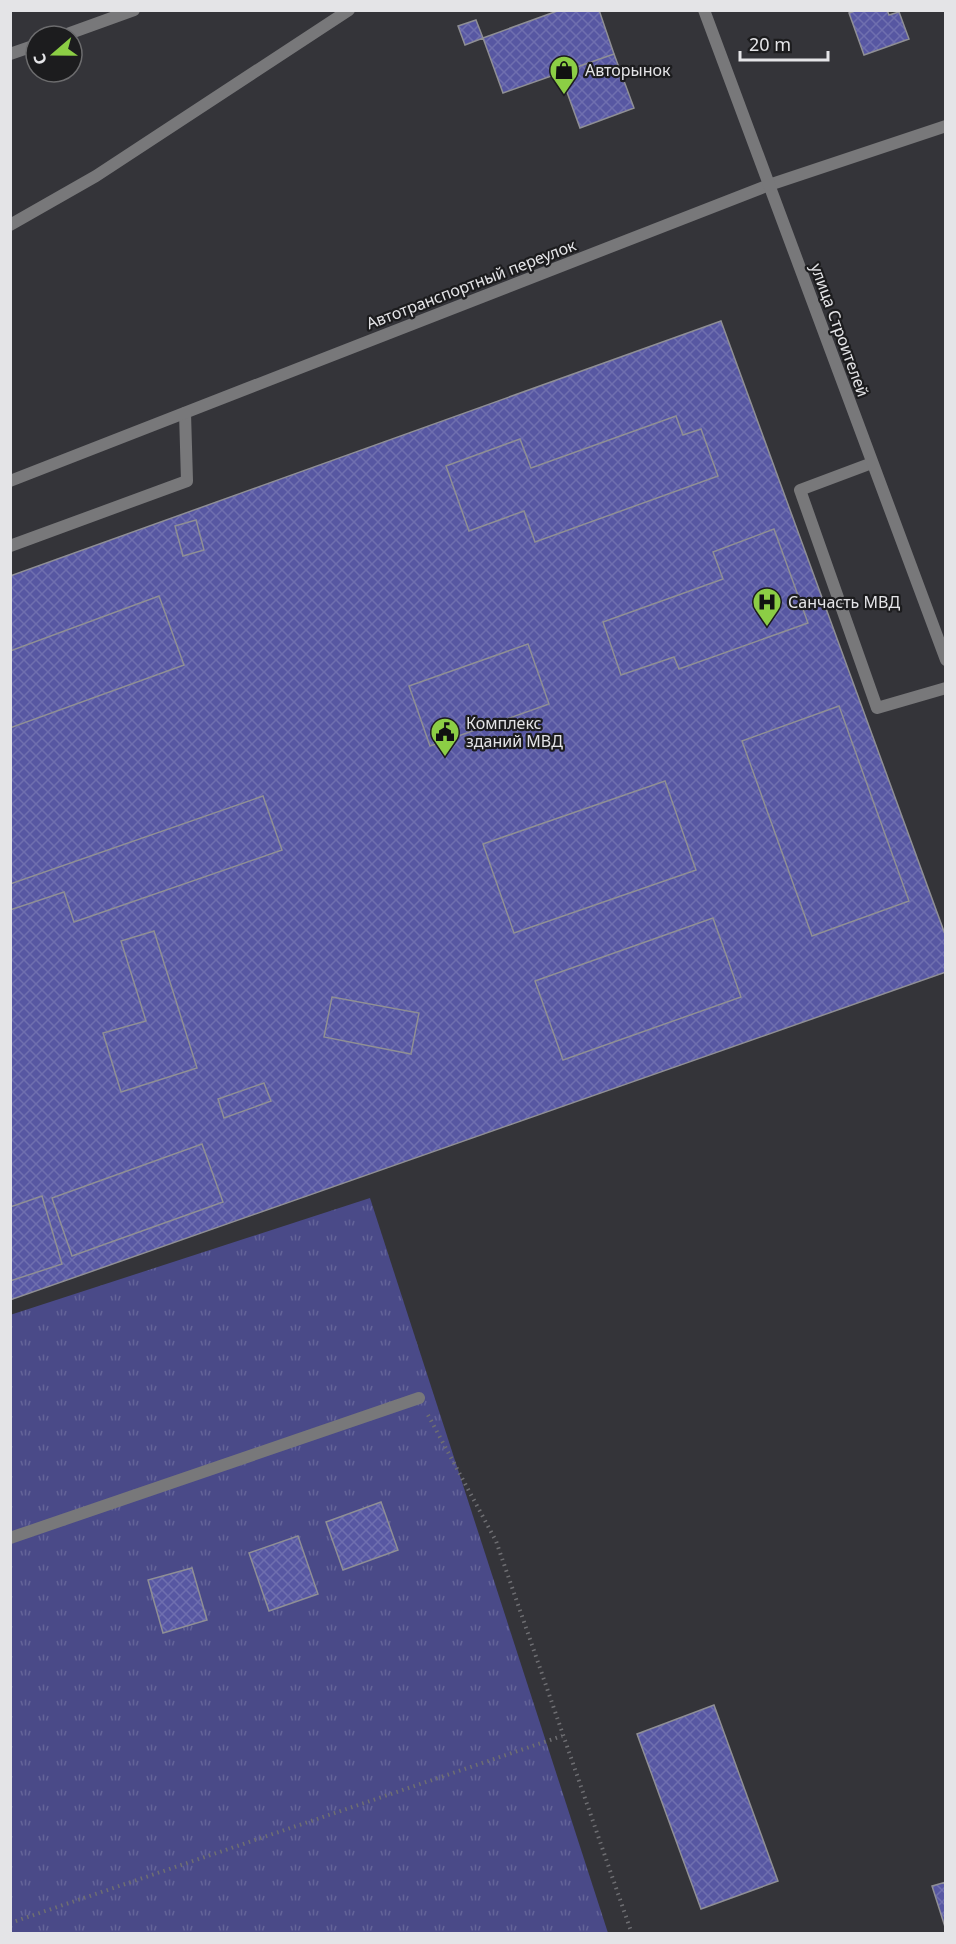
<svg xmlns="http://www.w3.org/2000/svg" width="956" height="1944" viewBox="0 0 956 1944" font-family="'Noto Sans',sans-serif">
<defs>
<pattern id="grass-tufts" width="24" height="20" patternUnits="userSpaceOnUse" patternTransform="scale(1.5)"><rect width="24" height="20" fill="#4a4a88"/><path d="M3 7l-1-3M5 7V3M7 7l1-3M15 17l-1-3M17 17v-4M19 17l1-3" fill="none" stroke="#646499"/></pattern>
<pattern id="building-cross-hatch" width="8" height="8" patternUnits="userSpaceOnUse" patternTransform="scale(1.5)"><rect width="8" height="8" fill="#5757a2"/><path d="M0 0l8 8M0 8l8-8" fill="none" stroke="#6f6faf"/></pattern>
</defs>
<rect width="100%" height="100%" fill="#343439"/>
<path fill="url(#grass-tufts)" d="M370,1198L608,1933H11L10,1315Z"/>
<path fill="url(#building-cross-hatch)" stroke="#8f8f95" stroke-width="1.5" d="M560,10H599L614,54L503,93L483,38Z
M857,10H887L889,15L899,12L909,39L864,55L849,13Z
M476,20L483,38L465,45L458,26Z
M614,54L634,108L580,128L560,73Z
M721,321L946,937V972L10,1300V576Z
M676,416L683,435L701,429L718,476L535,542L524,511L469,531L446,466L520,439L531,468Z
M196,520L204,550L183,556L175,526Z
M774,529L808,623L679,669L674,657L621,675L603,622L723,579L713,552Z
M159,596L184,665L10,728V651Z
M528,644L549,704L430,746L409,686Z
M839,706L909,901L812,936L742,741Z
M665,781L696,870L514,933L483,844Z
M263,796L282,850L74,922L64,892L10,910V884Z
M713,918L741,997L563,1060L535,981Z
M154,931L197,1068L121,1092L103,1033L146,1021L121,941Z
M332,997L419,1013L411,1054L324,1037Z
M264,1083L271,1101L224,1118L218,1099Z
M202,1144L223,1202L72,1256L52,1198Z
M42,1196L62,1264L10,1281V1207Z
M381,1502L398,1550L343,1570L326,1522Z
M298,1536L318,1594L269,1611L249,1553Z
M192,1568L207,1620L163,1633L148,1580Z
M714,1705L778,1881L701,1909L637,1734Z
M946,1882V1930L932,1886Z"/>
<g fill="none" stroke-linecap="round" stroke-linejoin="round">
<path stroke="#6e6e72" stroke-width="4" stroke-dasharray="1.5 4.5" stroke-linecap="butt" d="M428,1415L496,1541L632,1934
M10,1923L562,1736"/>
<path stroke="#78787a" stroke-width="12" d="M62,36L134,10
M10,54L36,45
M10,225L96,176L349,10
M872,463L800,490L877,708L946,688
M10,546L187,481L185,413"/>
<path stroke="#78787a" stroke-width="12" d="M10,481L769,185L946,126
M10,1538L419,1398"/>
<path stroke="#78787a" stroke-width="12" d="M704,10L946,660"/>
</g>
<defs>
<g id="shop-pin" transform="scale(1.5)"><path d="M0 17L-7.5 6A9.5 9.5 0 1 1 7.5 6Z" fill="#8cce45" stroke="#1c1c1e"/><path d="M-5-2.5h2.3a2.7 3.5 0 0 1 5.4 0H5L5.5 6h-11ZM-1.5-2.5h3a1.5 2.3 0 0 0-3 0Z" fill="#111"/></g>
<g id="hospital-pin" transform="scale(1.5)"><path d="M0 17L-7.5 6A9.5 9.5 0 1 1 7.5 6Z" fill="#8cce45" stroke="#1c1c1e"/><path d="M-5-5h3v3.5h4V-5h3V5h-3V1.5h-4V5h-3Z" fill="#111"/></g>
<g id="civic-pin" transform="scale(1.5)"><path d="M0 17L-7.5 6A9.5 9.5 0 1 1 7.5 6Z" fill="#8cce45" stroke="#1c1c1e"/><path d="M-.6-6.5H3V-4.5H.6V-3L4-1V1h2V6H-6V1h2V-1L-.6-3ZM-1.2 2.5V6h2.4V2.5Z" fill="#111"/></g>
</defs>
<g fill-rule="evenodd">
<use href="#shop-pin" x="564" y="70"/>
<use href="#hospital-pin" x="767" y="602"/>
<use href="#civic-pin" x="445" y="732"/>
</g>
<g text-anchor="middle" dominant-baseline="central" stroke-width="4.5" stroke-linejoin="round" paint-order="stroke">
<g font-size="16" fill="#e4e4e7" stroke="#1c1c1e" text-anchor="start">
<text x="585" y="70">Авторынок</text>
<text x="788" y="602">Санчасть МВД</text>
<text x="466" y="723">Комплекс<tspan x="466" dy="18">зданий МВД</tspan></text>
</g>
<g font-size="16" fill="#e4e4e7" stroke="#1c1c1e">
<text transform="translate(471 284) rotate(-21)">Автотранспортный переулок</text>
<text transform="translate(840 330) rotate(70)">улица Строителей</text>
</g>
</g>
<rect width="956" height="1944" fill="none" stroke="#e4e4e7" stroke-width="24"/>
<g transform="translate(54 54) rotate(250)"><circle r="28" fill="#1c1c1e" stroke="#6c6c6e" stroke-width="1.5"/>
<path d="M0-4.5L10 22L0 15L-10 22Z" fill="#8cce45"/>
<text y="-9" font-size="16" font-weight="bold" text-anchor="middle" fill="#e4e4e7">С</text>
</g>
<path d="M740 51v9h88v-9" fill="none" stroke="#e4e4e7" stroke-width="3"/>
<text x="749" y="51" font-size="18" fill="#e4e4e7" stroke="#1c1c1e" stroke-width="4.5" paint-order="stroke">20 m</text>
</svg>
